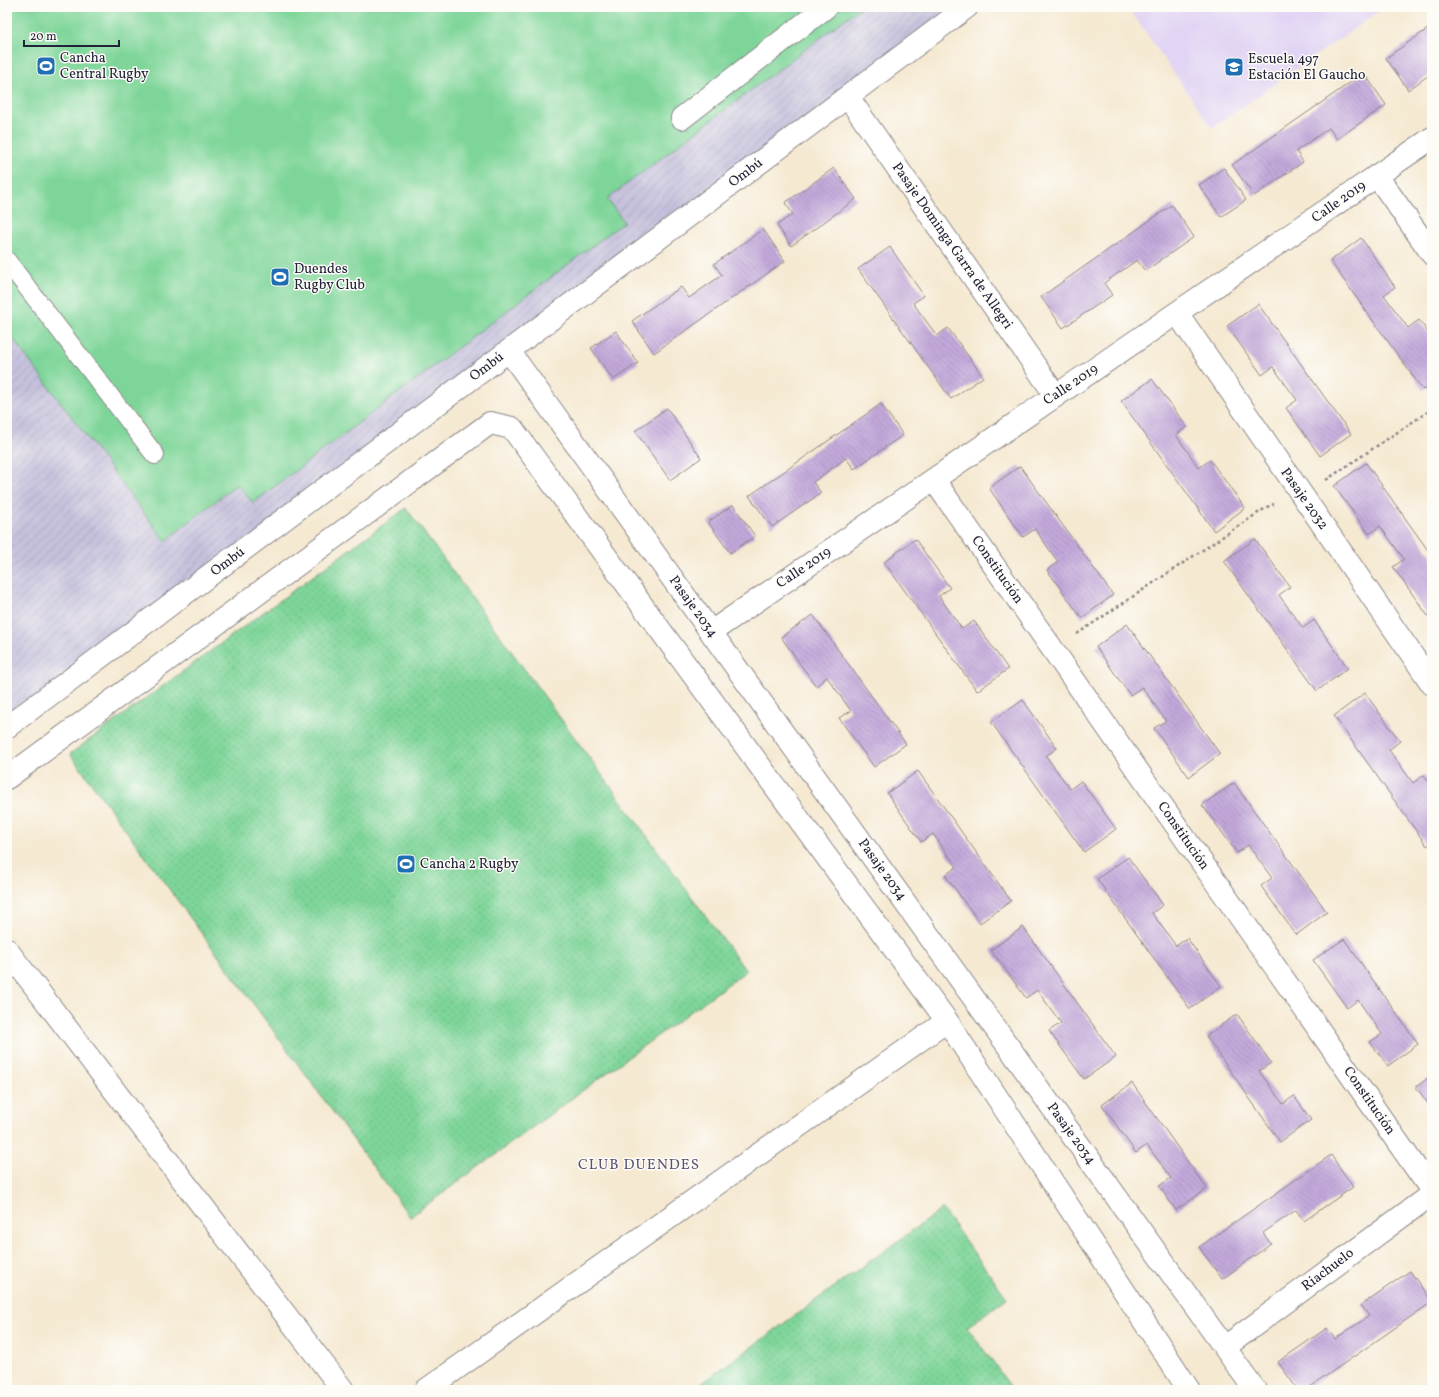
<svg xmlns="http://www.w3.org/2000/svg" width="1439" height="1397" viewBox="0 0 1439 1397" font-family="Vollkorn,serif">
<defs>
<pattern id="industrial-furrows" width="10" height="10" patternUnits="userSpaceOnUse"><rect width="10" height="10" fill="#c5c0db"/><path d="M-1 1l2-2M0 10L10 0M9 11l2-2" fill="none" stroke="#a9a5bd"/></pattern>
<pattern id="park-dots" width="8" height="8" patternUnits="userSpaceOnUse"><rect width="8" height="8" fill="#7ed599"/><path d="M2 2h.1M6 6h.1" fill="none" stroke="#6db785" stroke-width="1.8" stroke-linecap="round"/></pattern>
<pattern id="building-back-hatch" width="6" height="6" patternUnits="userSpaceOnUse"><rect width="6" height="6" fill="#c2a8da"/><path d="M-1 5l2 2M0 0l6 6M5-1l2 2" fill="none" stroke="#a690bc"/></pattern>
</defs>
<rect width="100%" height="100%" fill="#fdfcf7"/>
<filter id="ink" filterUnits="userSpaceOnUse"><feTurbulence type="fractalNoise" baseFrequency=".025" numOctaves="2"/><feDisplacementMap in="SourceGraphic" scale="8" xChannelSelector="R" yChannelSelector="G"/><feConvolveMatrix kernelMatrix="1 2 1 2 8 2 1 2 1" color-interpolation-filters="sRGB"/></filter>
<filter id="wash" filterUnits="userSpaceOnUse"><feTurbulence type="fractalNoise" baseFrequency=".012" numOctaves="4" result="noise"/><feDisplacementMap in="SourceGraphic" scale="16" xChannelSelector="R" yChannelSelector="G"/><feGaussianBlur stdDeviation="0.9" result="paint"/><feColorMatrix in="noise" values="0 0 0 0 0 0 0 0 0 0 0 0 0 0 0 0 0 1.4 0 .05"/><feComposite in="paint" operator="in"/></filter>
<g filter="url(#wash)">
<rect width="100%" height="100%" fill="#f5e9d2"/>
<path fill="#e1d4f4" d="M1128,7H1385L1212,128Z"/>
<path fill="url(#industrial-furrows)" d="M7,7H967L7,727Z"/>
<path fill="#7ed599" stroke="#507c6a" d="M7,7H861L607,199L624,222L253,503L237,484L165,541L7,331Z"/>
<path fill="url(#park-dots)" stroke="#507c6a" d="M406,508L746,971L410,1217L70,754Z
M942,1209L1007,1298L967,1327L1013,1390H692Z"/>
<g id="blocks">
<path fill="url(#building-back-hatch)" d="M1432,26V73L1408,90L1386,58Z
M1364,73L1386,105L1337,139L1329,128L1296,151L1303,162L1254,196L1232,165Z
M834,168L856,199L791,246L777,225L793,214L785,203Z
M1224,168L1246,200L1221,217L1199,185Z
M1172,205L1194,237L1145,271L1137,260L1104,283L1112,295L1063,328L1041,297Z
M763,229L785,261L654,353L632,321L681,287L689,298L722,275L714,264Z
M1361,238L1395,287L1384,295L1408,328L1419,320L1432,338V384L1423,390L1330,261Z
M890,247L924,296L913,303L937,336L948,328L983,377L951,399L858,269Z
M1258,304L1351,434L1320,456L1286,408L1297,400L1273,367L1262,375L1227,326Z
M616,331L638,363L613,380L591,348Z
M1152,379L1187,427L1176,435L1199,468L1210,460L1245,508L1214,531L1121,401Z
M881,404L903,435L854,469L846,458L813,482L821,493L772,527L749,496Z
M667,408L701,458L670,480L635,431Z
M1366,463L1432,556V612L1428,616L1393,567L1404,559L1380,526L1369,534L1334,486Z
M1020,466L1113,595L1082,618L1047,570L1058,562L1035,529L1023,537L989,488Z
M733,505L755,536L730,553L708,522Z
M915,539L950,588L939,596L962,629L974,621L1008,669L977,691L884,562Z
M1255,539L1290,587L1279,595L1303,628L1314,620L1348,668L1317,691L1224,561Z
M813,615L906,744L874,767L839,718L851,711L827,677L816,686L781,637Z
M1127,624L1220,754L1189,777L1154,728L1166,721L1142,687L1130,695L1096,647Z
M1365,693L1400,741L1389,750L1413,783L1424,775L1432,786V842L1427,846L1334,716Z
M1023,700L1057,748L1046,756L1070,789L1081,781L1116,829L1084,852L991,722Z
M918,771L1011,901L980,923L945,875L957,867L933,834L921,842L887,793Z
M1234,783L1327,912L1296,935L1261,886L1272,878L1248,845L1237,853L1202,805Z
M1128,857L1163,905L1152,913L1176,946L1187,938L1221,986L1190,1009L1097,879Z
M1023,927L1116,1057L1084,1079L1049,1031L1061,1023L1037,990L1026,998L991,950Z
M1344,939L1418,1044L1388,1066L1370,1042L1382,1034L1358,1000L1347,1008L1313,960Z
M1237,1014L1271,1063L1259,1071L1283,1104L1294,1096L1311,1120L1280,1142L1206,1036Z
M1432,1075V1109L1416,1087Z
M1132,1083L1207,1189L1176,1210L1159,1186L1171,1178L1147,1145L1136,1153L1102,1105Z
M1331,1155L1353,1187L1304,1221L1296,1210L1263,1233L1271,1244L1222,1279L1199,1247Z
M1410,1271L1432,1302L1306,1390H1298L1278,1362L1327,1328L1335,1339L1369,1316L1361,1305Z"/>
</g>
</g>
<g filter="url(#ink)">
<use href="#blocks" fill-opacity="0" stroke="#8c8686" stroke-width="1"/>
<g fill="none" stroke-linecap="round" stroke-linejoin="round">
<g stroke="#8c8686" stroke-width="20">
<path id="lane" d="M7,261L155,455"/>
</g>
<g stroke="#8c8686" stroke-width="24">
<path id="street" d="M848,97L1056,396
M682,118L826,7
M1377,176L1432,254
M1177,313L1432,684
M509,351L1255,1390
M934,480L1432,1191
M711,632L1432,138
M7,727L967,7
M7,778L490,423L512,428L947,1021L1189,1390
M7,950L343,1390
M1225,1347L1432,1194
M426,1390L947,1021"/>
</g>
<path stroke="#8c8686" stroke-width="2.5" stroke-dasharray="3 3" stroke-linecap="butt" d="M1326,480L1432,409
M1077,634L1267,507L1274,504"/>
<use href="#lane" stroke="#fff" stroke-width="18"/>
<use href="#street" stroke="#fff" stroke-width="22"/>
</g>
</g>
<defs>
<g id="stadium-square" transform="scale(1)"><rect x="-9" y="-9" width="18" height="18" rx="4" fill="#1f6fb2" stroke="#fdfcf7"/><path d="M0-5a6.5 5 0 1 0 0 10a6.5 5 0 1 0 0-10ZM-3.5-1.8h7v3.6h-7Z" fill="#fff"/></g>
<g id="school-square" transform="scale(1)"><rect x="-9" y="-9" width="18" height="18" rx="4" fill="#1f6fb2" stroke="#fdfcf7"/><path d="M0-5L7-2L0 1L-7-2ZM-4 1L0 2.5L4 1V4Q0 6-4 4Z" fill="#fff"/></g>
</defs>
<g fill-rule="evenodd">
<use href="#stadium-square" x="46" y="66"/>
<use href="#school-square" x="1234" y="67"/>
<use href="#stadium-square" x="280" y="277"/>
<use href="#stadium-square" x="406" y="864"/>
</g>
<g text-anchor="middle" dominant-baseline="central" stroke-width="3" stroke-linejoin="round" paint-order="stroke">
<g font-size="14" fill="#22223b" stroke="#fdfcf7" text-anchor="start">
<text x="60" y="58">Cancha<tspan x="60" dy="16">Central Rugby</tspan></text>
<text x="1248" y="59">Escuela 497<tspan x="1248" dy="16">Estación El Gaucho</tspan></text>
<text x="294" y="269">Duendes<tspan x="294" dy="16">Rugby Club</tspan></text>
<text x="420" y="864">Cancha 2 Rugby</text>
</g>
<g font-size="14" fill="#22223b" stroke="#fdfcf7">
<text transform="translate(746 173) rotate(-37)">Ombú</text>
<text transform="translate(1339 202) rotate(-35)">Calle 2019</text>
<text transform="translate(952 246) rotate(55)">Pasaje Dominga Garra de Allegri</text>
<text transform="translate(487 367) rotate(-37)">Ombú</text>
<text transform="translate(1071 385) rotate(-34)">Calle 2019</text>
<text transform="translate(1304 499) rotate(55)">Pasaje 2032</text>
<text transform="translate(228 562) rotate(-37)">Ombú</text>
<text transform="translate(804 568) rotate(-34)">Calle 2019</text>
<text transform="translate(997 570) rotate(55)">Constitución</text>
<text transform="translate(693 607) rotate(54)">Pasaje 2034</text>
<text transform="translate(1183 836) rotate(55)">Constitución</text>
<text transform="translate(882 870) rotate(54)">Pasaje 2034</text>
<text transform="translate(1369 1101) rotate(55)">Constitución</text>
<text transform="translate(1071 1134) rotate(54)">Pasaje 2034</text>
<text transform="translate(1328 1270) rotate(-37)">Riachuelo</text>
</g>
<g font-size="15" letter-spacing="1" fill="#5a5173" stroke="#fdfcf7">
<text x="639" y="1165">CLUB DUENDES</text>
</g>
</g>
<rect width="1439" height="1397" fill="none" stroke="#fdfcf7" stroke-width="24"/>
<path d="M24 40v6h95v-6" fill="none" stroke="#22223b" stroke-width="2"/>
<text x="30" y="40" font-size="12" fill="#22223b" stroke="#fdfcf7" stroke-width="3" paint-order="stroke">20 m</text>
</svg>
